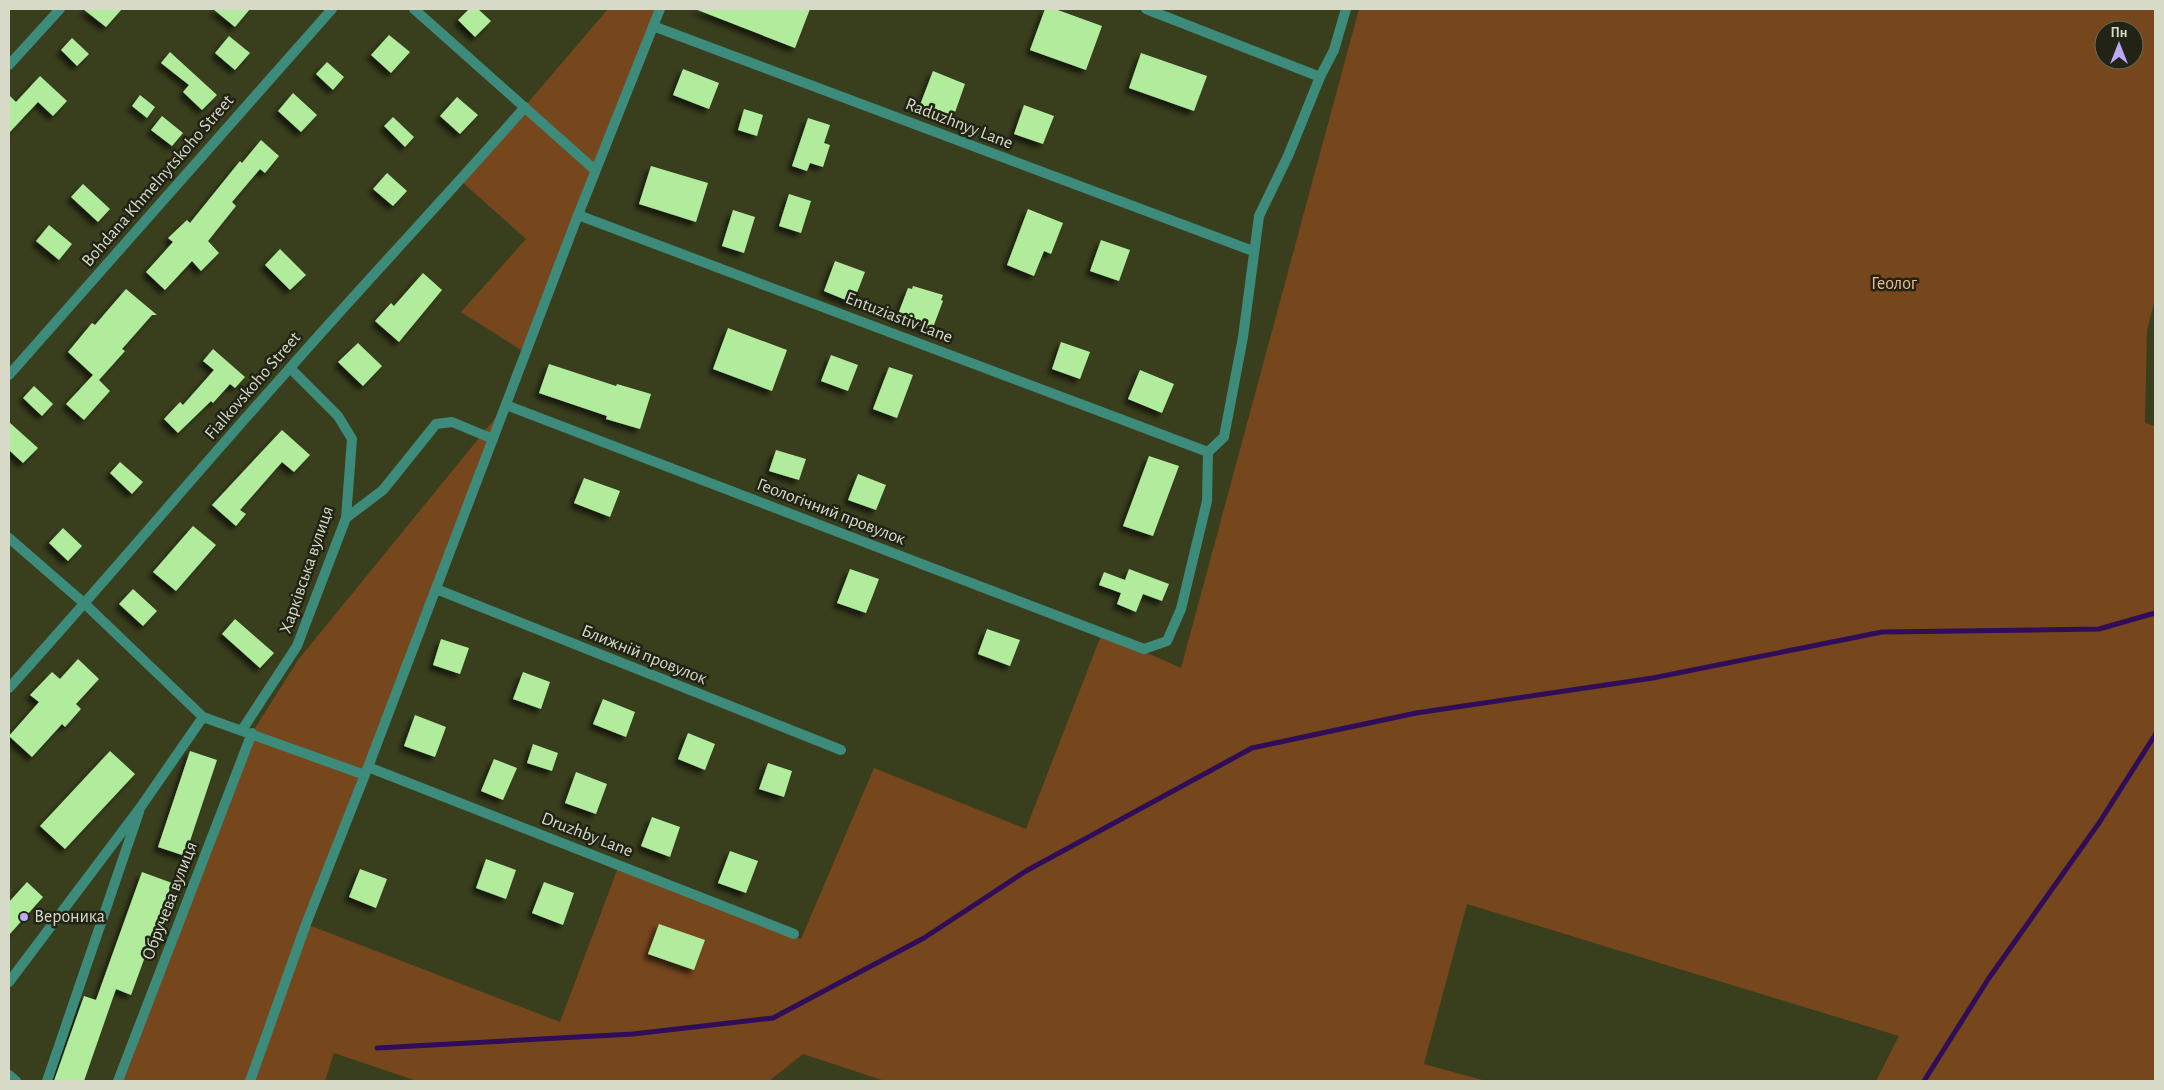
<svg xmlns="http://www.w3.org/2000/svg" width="2164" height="1090" viewBox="0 0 2164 1090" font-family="'Alegreya Sans',sans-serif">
<defs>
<filter id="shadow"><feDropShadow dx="-4.5" dy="4.5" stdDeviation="2.5" flood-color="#0009"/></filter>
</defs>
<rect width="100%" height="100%" fill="#393f1d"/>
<path fill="#76461d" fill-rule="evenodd" d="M608,9H660L526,353L461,312L526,239L461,181Z
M1359,9H2155V299L2147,330L2145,423L2155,426V1081H1876L1899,1036L1467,904L1424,1064L1486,1081H885L803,1054L769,1081H417L334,1053L325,1081H118L252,733L298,660L506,405L306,924L560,1022L619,865L801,939L874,768L1026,829L1102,633L1181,668ZM2104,30H2134V60H2104Z"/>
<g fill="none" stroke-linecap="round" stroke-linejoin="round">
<path stroke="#2f0d58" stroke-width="5" d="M377,1048L633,1034L773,1018L924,938L1026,871L1252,748L1416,713L1653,678L1882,632L2099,629L2155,613
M1924,1081L1989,978L2099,823L2155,735"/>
</g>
<path fill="#b1ec9c" filter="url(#shadow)" d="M83,9H122L106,27Z
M213,9H250L235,27Z
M469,9H478L491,21L475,37L458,20Z
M695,9H810L795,48Z
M1045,9H1055L1102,26L1086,70L1030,50Z
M389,35L410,52L391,73L371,55Z
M229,36L250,53L235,70L215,53Z
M72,38L89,54L77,66L61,50Z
M170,52L217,95L202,110L183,92L189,85L161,63Z
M1141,53L1207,76L1194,111L1129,88Z
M327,62L344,77L333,90L316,74Z
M683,69L719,83L709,109L673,95Z
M933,71L965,84L953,118L920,105Z
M40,76L67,101L53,116L38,102L9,133V95L16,102Z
M293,93L317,115L301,132L278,111Z
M140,95L155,107L147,118L132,106Z
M457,97L478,115L460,134L440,116Z
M1024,105L1054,116L1043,144L1014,134Z
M744,109L763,115L757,136L738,130Z
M162,116L183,133L172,146L151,130Z
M393,117L414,137L405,147L384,126Z
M808,118L830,125L824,143L830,145L823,167L810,163L807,171L792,166Z
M261,140L279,156L265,173L260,169L232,202L236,206L208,241L219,253L201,271L192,261L165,290L146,272L173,242L168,238L187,220L190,223L240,161L242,163Z
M651,166L708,183L696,222L639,204Z
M387,173L407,191L393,206L373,189Z
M83,184L110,209L98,222L71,197Z
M789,194L811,201L801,233L779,226Z
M1028,209L1063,223L1051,254L1044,251L1034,276L1007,265Z
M733,210L755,217L744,253L722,246Z
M49,225L72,244L59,260L36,241Z
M1101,240L1130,250L1119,281L1090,271Z
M280,249L306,275L290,290L265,265Z
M835,261L865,272L853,303L824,291Z
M423,273L442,290L399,342L375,321L391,303L394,306Z
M913,286L943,295L941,300L943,301L932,330L902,320L897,317L908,288L912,289Z
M126,289L157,315H152L122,349L125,351L99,380L110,391L84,420L66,404L93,375L68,352L92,323L95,325Z
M728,328L787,350L772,391L713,369Z
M1061,342L1090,352L1080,379L1052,369Z
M358,343L382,366L363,386L338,362Z
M213,349L245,377L235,388L230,384L213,403L211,401L178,433L164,419L180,402L183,405L214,370L203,361Z
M831,355L858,365L848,391L821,381Z
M549,364L616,386L617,384L651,394L640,429L606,419L607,416L539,393Z
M889,367L913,375L897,418L873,409Z
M1140,370L1174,384L1162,413L1128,399Z
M34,386L53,404L42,416L23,398Z
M9,422L38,448L23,463L9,450Z
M282,430L310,455L294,472L282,462L240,510L246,514L236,526L212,505Z
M776,450L806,459L799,480L769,471Z
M1149,456L1179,466L1153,536L1123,526Z
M120,462L143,482L132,494L110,473Z
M858,474L886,485L876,510L848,500Z
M584,478L620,491L610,517L574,503Z
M193,526L216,545L176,591L153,572Z
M63,528L82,546L68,561L49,543Z
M850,569L879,579L866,613L837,603Z
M1129,569L1169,584L1162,601L1143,594L1136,612L1117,604L1121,593L1099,585L1104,572L1125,580Z
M133,589L157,611L143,626L119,604Z
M235,619L274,653L260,668L222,634Z
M987,629L1020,640L1010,666L978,654Z
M441,639L469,648L460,674L433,665Z
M78,659L99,679L76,704L81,709L65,727L62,724L32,757L9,736L39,702L30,695L52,672L60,679Z
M523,672L550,682L541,709L513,699Z
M603,699L635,712L626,737L593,724Z
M415,715L446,727L435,757L404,746Z
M688,733L715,744L705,770L678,759Z
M533,744L558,753L552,771L527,763Z
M110,751L135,774L65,849L40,826Z
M190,751L217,760L185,856L158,847Z
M494,759L517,768L503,800L481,791Z
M768,763L792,771L784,797L759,789Z
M576,772L607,784L596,814L565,803Z
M652,817L680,827L670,857L641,846Z
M730,851L758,861L746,893L718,883Z
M486,859L516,870L506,899L476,888Z
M360,869L387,879L376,908L349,897Z
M142,872L172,883L131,995L116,989L84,1081H54L84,996L96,1000Z
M27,882L43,897L9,935V902Z
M544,882L574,893L563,925L532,913Z
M659,924L705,940L694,970L648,954Z"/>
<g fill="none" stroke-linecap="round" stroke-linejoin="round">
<path stroke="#3c8b7b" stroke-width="10" d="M346,518L383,490L436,424L452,422L493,439
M1144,649L1167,641L1181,609L1207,501L1208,452L1224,437L1243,337L1259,216L1288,156L1320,77L1334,50L1346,9
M9,1075L16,1081
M47,1081L139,812"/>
<path stroke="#3c8b7b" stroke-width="10" d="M414,9L595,170
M1146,9L1320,77
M653,26L1253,251
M9,65L60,9
M578,215L1208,452
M9,375L332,9
M506,405L1144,649
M9,538L85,604L203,717L365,775
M436,589L841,750
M9,688C104,583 195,474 290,368C367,280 448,195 525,107
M242,730L297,646L346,518L352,439L338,416L290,368
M368,767L794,934
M9,982L140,808L203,717
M118,1081L252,733
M250,1081L306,924L368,767L578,215L660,9"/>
</g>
<circle fill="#bfa9f4" stroke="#212415" stroke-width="2" cx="24" cy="917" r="5"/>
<g text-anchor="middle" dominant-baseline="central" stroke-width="5" stroke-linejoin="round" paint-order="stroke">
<g font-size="18" fill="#d6dac7" stroke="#212415">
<text transform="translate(959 124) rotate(21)">Raduzhnyy Lane</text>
<text transform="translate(158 181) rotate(-49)">Bohdana Khmelnytskoho Street</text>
<text transform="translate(899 318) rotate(21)">Entuziastiv Lane</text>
<text transform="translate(253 386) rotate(-49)">Fialkovskoho Street</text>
<text transform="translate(831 512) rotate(21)">Геологічний провулок</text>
<text transform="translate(307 570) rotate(-71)">Харківська вулиця</text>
<text transform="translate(644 655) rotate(22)">Ближній провулок</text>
<text transform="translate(587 835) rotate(21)">Druzhby Lane</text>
<text transform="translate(170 901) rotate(-69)">Обручева вулиця</text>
</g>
<g font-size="18" fill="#f6b98d" stroke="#212415">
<text x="1894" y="284">Геолог</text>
</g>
<g font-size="18" fill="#d6dac7" stroke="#212415" text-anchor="start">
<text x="34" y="917">Вероника</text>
</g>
</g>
<rect width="2164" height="1090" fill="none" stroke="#d6dac7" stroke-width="20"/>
<g transform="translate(2119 45)"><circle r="24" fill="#212415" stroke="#696d5c"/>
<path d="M0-4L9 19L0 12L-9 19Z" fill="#bfa9f4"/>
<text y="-8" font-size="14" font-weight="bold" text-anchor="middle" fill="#d6dac7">Пн</text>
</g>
</svg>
